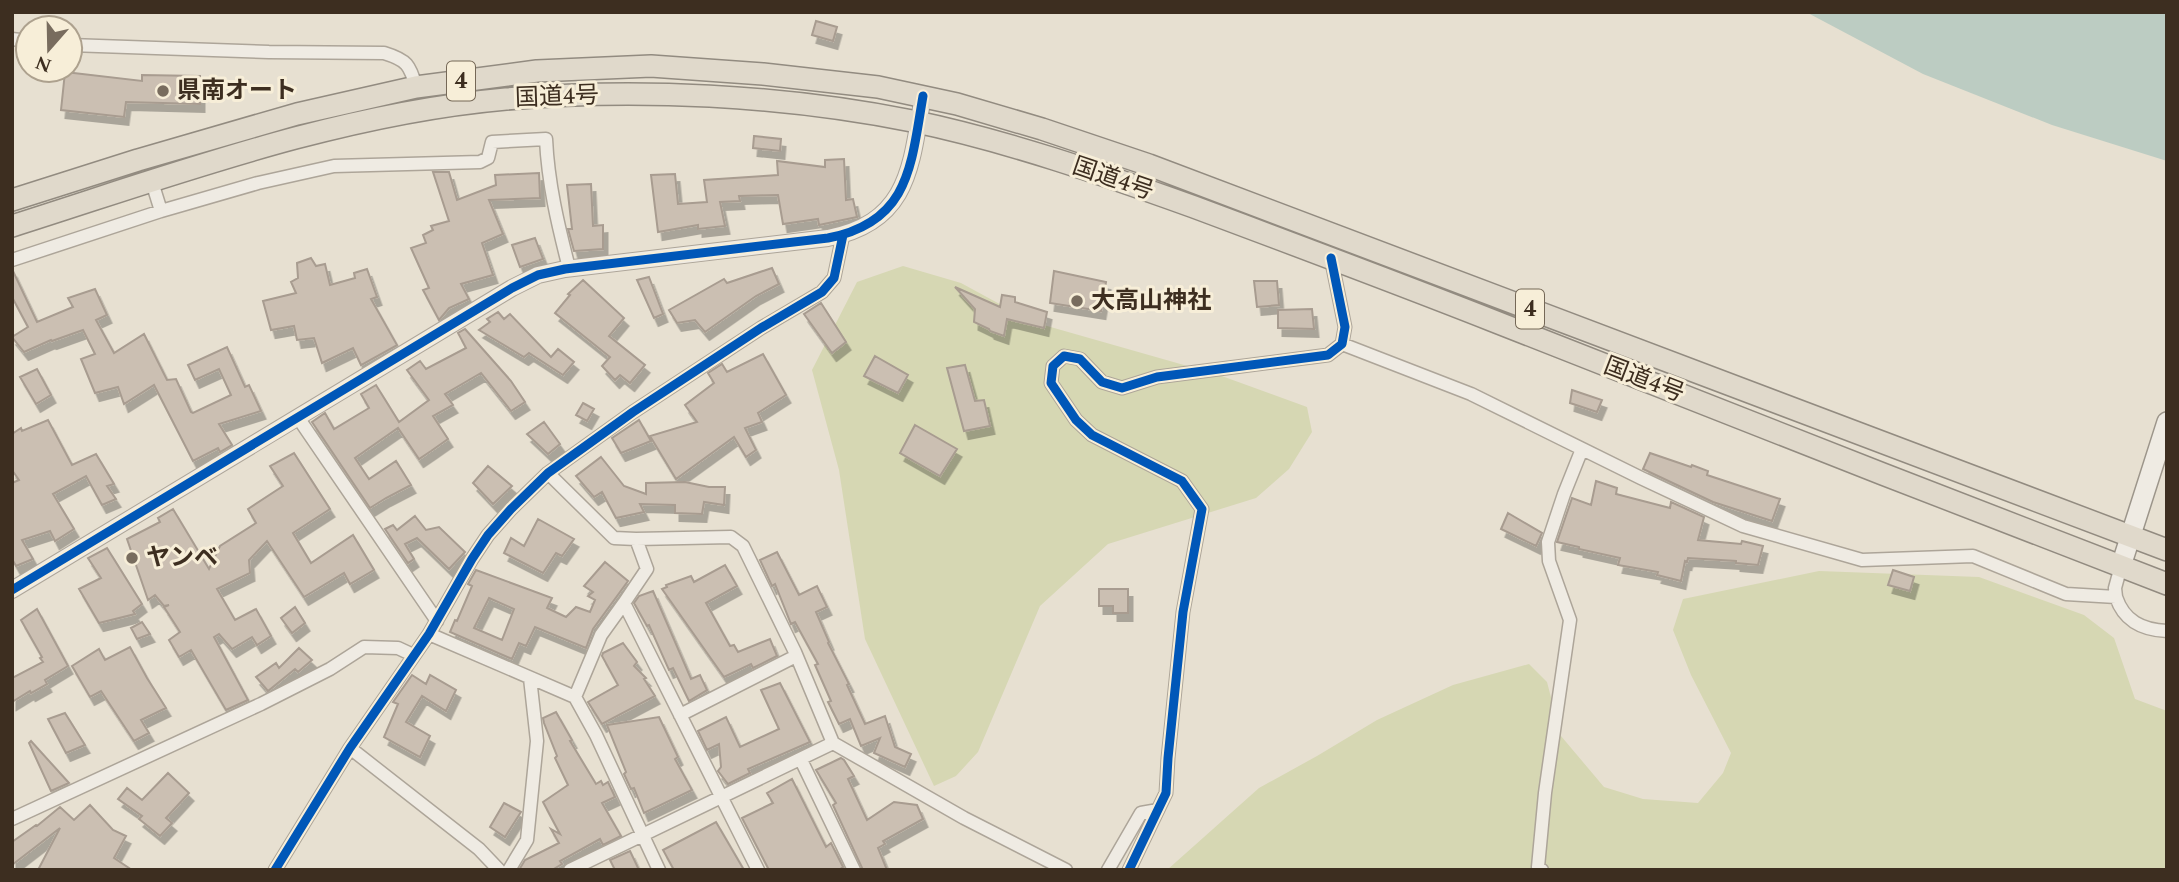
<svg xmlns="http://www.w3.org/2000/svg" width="2179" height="882" viewBox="0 0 2179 882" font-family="Spectral,'Noto Sans JP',serif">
<defs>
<filter id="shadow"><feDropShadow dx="4.5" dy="8" stdDeviation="0" flood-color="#0004"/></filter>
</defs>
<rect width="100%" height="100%" fill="#e7e0d1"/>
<path fill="#d6d7b3" d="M903,266L961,283L1033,322L1219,375L1307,407L1312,432L1289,469L1256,498L1108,544L1040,606L978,752L956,776L934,786L865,639L839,470L812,370L857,282Z
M1819,571L1979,577L2084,615L2114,638L2135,699L2167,711V870H1167L1259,788L1317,756L1377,720L1453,685L1529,664L1547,682L1561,736L1604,787L1643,799L1698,803L1723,773L1731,753L1691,675L1673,630L1683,599Z"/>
<path fill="#bcccc2" d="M1806,12H2167V161L2052,125L1923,74Z"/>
<path fill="#cbbfb2" stroke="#a89c90" stroke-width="2" fill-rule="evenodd" filter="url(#shadow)" d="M816,21L837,27L833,41L812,35Z
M65,72L142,81V75L200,76V104L126,102L124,117L61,110Z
M754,136L781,139L780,151L753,148Z
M844,159L846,200L853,199L857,217L819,225L818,219L783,224L778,195L739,196L740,201L720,202L725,226L698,229V225L658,232L651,175L675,174L678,204L707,202L704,180L778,175L777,161L825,167V160Z
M433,172H449L457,200L496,185L495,175L539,173L540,198L489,200L503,234L482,243L493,275L461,284L469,299L449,308L439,320L423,290L429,288L411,248L426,243L423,235L433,230L431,226L449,221Z
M591,184L593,226L603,225V249L574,251L568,229H572L567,185Z
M535,238L543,259L520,267L512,245Z
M311,258L316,266L325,264L330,285L355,278L354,273L367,269L377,297L371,299L397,345L361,365L353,348L322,363L314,338L297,340L294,326L271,330L263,301L296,293L291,282L298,278L297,263Z
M772,268L779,284L756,296L705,332L695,320L677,323L669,310L724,279L727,283Z
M12,269L37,322L73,307L68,298L95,289L107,315L96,320L114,353L144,334L167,380L176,379L191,412L193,413L231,395L219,369L195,380L188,365L227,347L245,387L249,385L261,411L219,424L232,445L220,452L218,448L193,461L154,385L124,404L118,387L95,393L81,359L95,354L83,330L52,341L51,340L24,352L12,337L28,327L12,297Z
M1054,271L1106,282L1101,311L1050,303Z
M649,277L663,314L654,318L637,280Z
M583,280L624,318L609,336L645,365L630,383L620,375L615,380L602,366L610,357L555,313L570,295L568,294Z
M1254,281H1277L1279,305L1257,307Z
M955,287L1000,307L1002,295L1015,297V302L1047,312L1044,328L1007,319L1004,336L990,331L989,329L974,322L975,309Z
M821,303L846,342L832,353L804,314Z
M1312,309L1314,329L1278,328V310Z
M498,312L504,319L510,314L551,357L558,349L574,362L563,375L529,353L524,357L479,330L490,322L487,319Z
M465,329L511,381L525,402L511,411L481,373L445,394L453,405L433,416L448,439L431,451L419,459L398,428L355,458L369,479L396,461L411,485L386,498L370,508L312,422L325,413L334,429L369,408L361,394L376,385L399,422L429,400L407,370L420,361L426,369L466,348L458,333Z
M763,354L786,395L758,413L762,422L745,428L756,450L746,457L734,437L676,479L650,436L697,422L685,405L714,383L708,373L722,364L727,372Z
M875,356L908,375L898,393L864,376Z
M965,365L975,401L984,400L990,426L964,431L947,368Z
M37,369L51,395L36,404L20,377Z
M1572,390L1602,400L1597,412L1570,403Z
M583,403L594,409L587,421L576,415Z
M48,420L72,465L96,454L114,484L107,486L116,499L102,505L86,476L53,494L74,529L55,541L50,531L22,540L33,559L16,566L12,559V483L19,480L12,470V434L21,428L22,431Z
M639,420L651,441L621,453L612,438Z
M544,422L560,444L548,454L527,434Z
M915,425L957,449L940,476L900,453Z
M294,453L330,509L293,533L311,563L353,535L374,570L350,584L344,573L304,597L267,541L249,560L250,573L217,589L235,620L256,609L271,636L257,645L252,637L232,649L219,634L214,637L248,700L226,710L191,650L179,657L169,640L180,632L164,607L169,605L164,606L155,595L148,600L127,539L160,522L158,518L173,509L209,569L220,546L256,523L248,509L283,486L270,466Z
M1650,453L1691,467L1692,465L1708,471L1707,475L1780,499L1772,521L1713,502L1643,469Z
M601,457L624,486L646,494V483L685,482L709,487H725L724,505L704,502L702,514L675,513V505L640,504L644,512L616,518L602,492L594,497L576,476Z
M488,466L512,486L493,504L473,483Z
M1596,481L1617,488L1616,494L1670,508L1671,502L1704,517L1698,540L1741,544L1742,541L1763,546L1758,565L1736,563V561L1688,558L1687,562L1685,561L1681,581L1657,575L1658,572L1618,565L1620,558L1579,549V547L1557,542L1572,498L1591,505Z
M1508,513L1542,533L1536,546L1501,529Z
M415,516L426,530L439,527L465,552L449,569L417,538L405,544L414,559L408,563L385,529L393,525L397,530Z
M538,519L574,539L562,556L556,553L543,573L504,553L511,538L524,546Z
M107,548L142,604L133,611L135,614L99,623L79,589L101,578L88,558Z
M777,552L799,595L817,586L827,607L816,612L829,642L828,643L849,684L847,685L865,724L885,716L895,747L911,754L905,767L874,753L880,738L861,746L850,719L839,724L828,702L831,701L815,665L818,664L795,622L791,624L775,584L772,586L760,560Z
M605,562L628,581L593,629L586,648L535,627L526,646L519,643L512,659L450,632L455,620L457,621L472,586L468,584L476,570L552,598L547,608L566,617L576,607L590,612L595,600L588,596L593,592L584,586ZM489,598L514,609L502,640L474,628Z
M725,565L737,586L706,603L730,646L734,645L738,652L770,639L777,656L753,668L751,664L724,677L662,589L667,587L666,585L691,576L694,582Z
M1893,570L1914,577L1910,591L1888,585Z
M1099,589H1128V613H1113V606H1099Z
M653,591L691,679L700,675L707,690L689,701L673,668L669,670L649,625L647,626L634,603L639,596Z
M295,607L305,623L292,633L281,618Z
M37,609L68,666L45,680L47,684L31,693L30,691L12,702V678L43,662L40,658L42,657L21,620Z
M142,622L150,634L137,639L131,628Z
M623,643L637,662L634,666L646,678L644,679L655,696L602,724L588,702L618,685L602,656L603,653Z
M130,647L147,678L166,708L141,720L149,733L134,741L101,691L90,697L72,666L99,649L105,660Z
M299,648L312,660L298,672L295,669L268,691L256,677L276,663L279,668Z
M412,675L426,684L430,675L456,690L446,711L422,696L406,722L430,736L420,757L384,737L398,704L393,702Z
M780,683L810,742L748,769L750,773L728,784L718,771L721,767L719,744L707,750L698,731L726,717L740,747L779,729L761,690Z
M556,712L572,740L570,741L596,784L601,781L603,785L608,782L615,797L602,803L621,836L603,845L600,839L560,861L562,864L552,870H519L525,860L559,843L551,829L560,834L543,802L568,785L555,758L557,756L544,723L543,718Z
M65,713L85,745L66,753L48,719Z
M659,717L678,757L675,759L692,790L644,813L634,788L631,789L624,774L626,772L607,725Z
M31,741L69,783L51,791L29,743Z
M841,758L844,760L854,776L848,779L867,820L894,802L917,805L923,819L883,841L885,844L878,848L887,870H863L833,805L836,803L816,770Z
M168,773L189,793L166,818L172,823L160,836L139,819L142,816L118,799L127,788L142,800Z
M792,779L826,847L831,843L843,867L839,870H769L742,818L773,803L767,793Z
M504,803L521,812L505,837L490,827Z
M90,805L113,830L126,836L114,858L132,870H38L60,828L12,865V842L36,825L37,826L60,807L74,820Z
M716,822L744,870H674L663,850Z
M630,851L639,870H615L610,860Z"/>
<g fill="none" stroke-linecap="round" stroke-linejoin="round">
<g stroke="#ada599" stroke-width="15">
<path id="minor" d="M12,39L28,41
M70,45L269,52L384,53C407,60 410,65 416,87
M161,211L258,183L334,166L480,162L488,158L492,142L546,139C548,183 558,225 569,268
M12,260L161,211L152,182
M1342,344L1471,394L1641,478L1743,526L1862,560L1973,556L2066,594L2116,597L2115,588L2121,566
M299,419L437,621
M548,473L614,538L636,539L731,537L743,546L795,652L833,743L964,818L1066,870
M636,539L647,569L624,603L758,870
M2116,597C2124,621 2142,630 2167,631
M429,634L575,697L596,735L659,870
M575,697L601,635L624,603
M680,715L796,656
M350,748L479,849L499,870
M801,760L854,870
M12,819L261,704L330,669L364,647L398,648L413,655
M275,870L350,748L429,634L472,559L488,535L511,509L548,473L633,412L761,328L822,292L834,278L843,235
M509,870L527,840L537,741L530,678
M570,870L833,743
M1108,870L1141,813L1158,810
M1129,870L1166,793L1168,758L1183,612L1202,509L1182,481L1092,435L1076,420L1051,383L1053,366L1064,356L1080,359L1102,382L1122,388L1157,377L1328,355L1342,344L1345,327L1331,258
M1542,870L1538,867L1545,793L1570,620L1549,561L1548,542L1564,494L1582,449"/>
</g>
<g stroke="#ada599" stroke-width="18">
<path id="tertiary" d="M12,590L512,288L538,275L565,269L828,238C910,222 911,165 923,96"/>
</g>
<g stroke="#9c958a" stroke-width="22">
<path id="secondary" d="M2121,566L2167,422"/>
</g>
<g stroke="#928b80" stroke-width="24">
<path id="trunk" d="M12,200L138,160L297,114L416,87L537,71L651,66L763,74L878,87L957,104L1042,129L1149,165L2167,550
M12,226C173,175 336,114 506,99C638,88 782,95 912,121C1008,141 1102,174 1194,207C1293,244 1392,281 1491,320C1716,408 1941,498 2167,584"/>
</g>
<use href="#minor" stroke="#efebe3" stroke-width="12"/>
<use href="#tertiary" stroke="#efebe3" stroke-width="16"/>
<use href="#secondary" stroke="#efebe3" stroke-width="19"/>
<use href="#trunk" stroke="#e0d9cb" stroke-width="21"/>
<g stroke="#f7eed8" stroke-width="13">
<path id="cycleway" d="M12,590L512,288L538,275L565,269L828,238C910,222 911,165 923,96
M275,870L350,748L429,634L472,559L488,535L511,509L548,473L633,412L761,328L822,292L834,278L843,235
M1129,870L1166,793L1168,758L1183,612L1202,509L1182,481L1092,435L1076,420L1051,383L1053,366L1064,356L1080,359L1102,382L1122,388L1157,377L1328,355L1342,344L1345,327L1331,258"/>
</g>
<use href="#cycleway" stroke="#0057b8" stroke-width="9"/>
</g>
<g fill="#786c5e" stroke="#f7eed8" stroke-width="2.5">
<circle cx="163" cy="91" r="7"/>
<circle cx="1077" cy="301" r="7"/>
<circle cx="132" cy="558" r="7"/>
</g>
<g text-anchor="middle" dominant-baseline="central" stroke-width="6" stroke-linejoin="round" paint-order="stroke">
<g fill="#f7eed8" stroke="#756857" stroke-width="2">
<rect x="447" y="61.5" width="28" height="39" rx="5"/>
<rect x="1516" y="289.5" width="28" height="39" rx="5"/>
</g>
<g font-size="23" font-weight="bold" fill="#3d2e20">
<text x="461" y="81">4</text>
<text x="1530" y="309">4</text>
</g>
<g font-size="24" font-weight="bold" fill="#3d2e20" stroke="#f7eed8" text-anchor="start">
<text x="177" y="91">県南オート</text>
<text x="1091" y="301">大高山神社</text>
<text x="146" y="558">ヤンベ</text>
</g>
<g font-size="24" fill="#3d2e20" stroke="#f7eed8">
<text transform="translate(557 97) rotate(-2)">国道4号</text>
<text transform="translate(1113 179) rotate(19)">国道4号</text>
<text transform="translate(1644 380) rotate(21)">国道4号</text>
</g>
</g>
<rect width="2179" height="882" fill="none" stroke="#3d2e20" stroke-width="28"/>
<g transform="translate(49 49) rotate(200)"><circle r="33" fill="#f7eed8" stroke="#ada18e" stroke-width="2"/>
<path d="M0-5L12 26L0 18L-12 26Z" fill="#786c5e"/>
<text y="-10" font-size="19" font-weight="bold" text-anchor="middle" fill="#3d2e20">N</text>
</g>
</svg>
